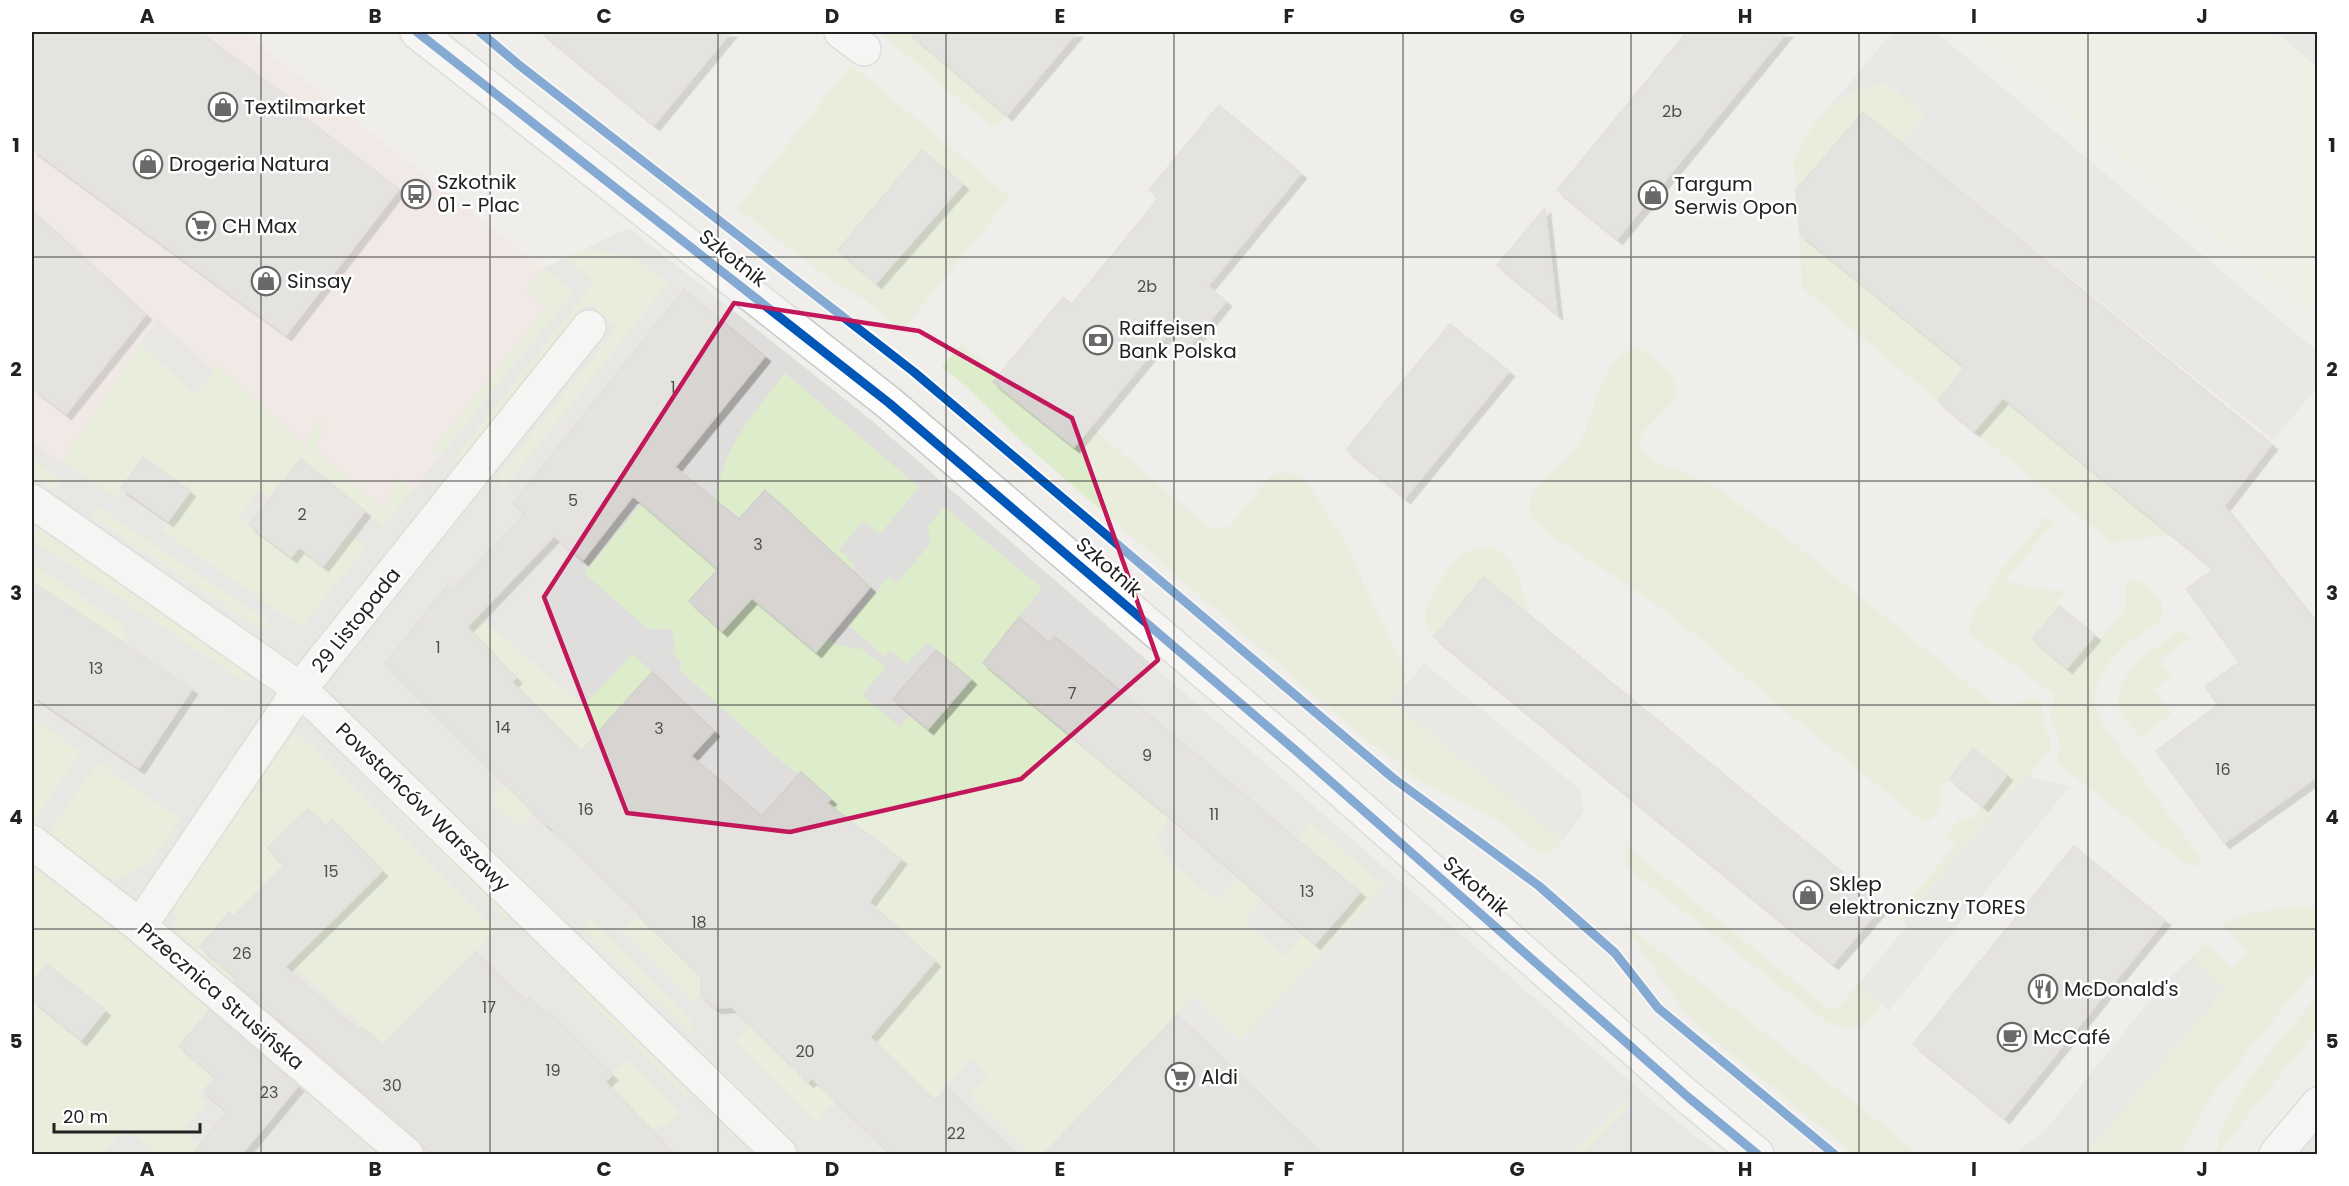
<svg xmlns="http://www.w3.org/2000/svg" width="2349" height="1186" viewBox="0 0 2349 1186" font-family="Poppins,sans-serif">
<defs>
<filter id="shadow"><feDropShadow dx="5.5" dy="5.5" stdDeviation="0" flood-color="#0004"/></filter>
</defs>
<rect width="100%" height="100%" fill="#f0eeeb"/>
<path fill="#dfdedc" d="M2256,32H2317V83Z
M629,228L871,420L1656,1104L1718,1154H32V441L61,461L157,318L383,526L573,292L543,268Z
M2317,1104V1154H2276Z"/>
<path fill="#f1e3e1" d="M32,32H243L573,292L383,526L157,318L61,461L32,441Z"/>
<path fill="#efefdf" d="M1972,32H2276L2317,67V319Z"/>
<path fill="#ddeccb" d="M879,32H909L1007,115L998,125L993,126L986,122Z
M851,65L1010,197L902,331L865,300L832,281L737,208Z
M1873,85C1895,86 1909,100 1926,114L1901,143L1862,112L1796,190L1793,159L1811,129L1830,106L1860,88Z
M1799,232L1965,367L1938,401L1802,288Z
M594,249L638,260L668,283L504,488L495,480L618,327L589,303L461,463L453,460L594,282L566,258L582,250Z
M543,268L573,292L440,455L433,450L547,307L527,289Z
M962,343L999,374L994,382L1074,447L1091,427L1207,526C1216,531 1222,530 1231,525L1270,476C1284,470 1294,472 1306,481L1348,546L1358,571L1403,666C1408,683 1402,689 1392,702L1563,841L1552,851L1540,855L1518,836L1495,819L1428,786L1415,778L1396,760L1370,743L1020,440C993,415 972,389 942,367Z
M140,344L195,394L212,375V369L218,365L305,446L318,418L324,423L315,450L385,510L396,478L412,490L383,526L301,459L271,497L260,489L239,517L291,557L299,547L323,566L349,534L366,547L301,627L161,530L190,491L143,457L115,498L61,461Z
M1635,348C1647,352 1657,360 1666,369C1700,406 1638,417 1639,446L1655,463L1681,470L1710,484L1790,540L1989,701L2009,707L2032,698L2041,703L2045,728L2051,740V748L2028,777H2024L1903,921L1896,915L1956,845L1945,837L1959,820L1972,819L2006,776L1972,749L1940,790L1941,807L1926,824L1789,714L1703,641L1649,599L1548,533C1539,525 1527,517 1529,504C1533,481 1564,467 1576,448C1598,417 1594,364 1635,348Z
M785,373L919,487L880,534L863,521L839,550L855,564L827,638L837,645L862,649L886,667L862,695L900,727L911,715L971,679L927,642L907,664L890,650L885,657L848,625L889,576L897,583L930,544L928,526L944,507L1042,588L998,644L1013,658L1036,632L1049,642L1013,687L1170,817C1158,832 1153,839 1165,857L1217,901L1284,824L1289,830L1288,835L1247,884L1264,899L1245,921L1284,956L1304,934L1316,944L1360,893L1297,839L1311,823L1385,886L1240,1041L1194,997L1058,1139L1055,1154H1031L969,1095L988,1075L971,1059L882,1154H875L929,1095L857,1024L898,975L912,987L935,962L858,918L894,869L802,831L830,799L801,773L791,770L683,673L679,668L682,662L671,652L676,651L672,629H648L584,573L642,503L716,501C722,447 754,414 785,373Z
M2003,398L2172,534L2112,543L1974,431Z
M32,459L62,480L55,490L32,474Z
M98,507L269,622L263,631L91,516Z
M2045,516L2054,522L2005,580C2020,586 2054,594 2069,589L2057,602L2060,606L2032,639L2067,668L2095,635L2100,639L2125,611V588L2130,579C2145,582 2171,601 2161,618C2157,626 2146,630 2139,635C2117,651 2089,677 2096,708C2098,714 2101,720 2103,725L2200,857V863L2194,867L2182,862L2056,761L2060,746L2050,714L2055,696L2019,668L1976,639L1970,632C1967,617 1980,606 1987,595C1992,587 1995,578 2001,571C2015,552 2032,536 2045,516Z
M32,524L255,673L246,683L32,540Z
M1483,547C1518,550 1521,587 1529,615L1483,577L1434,637C1430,633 1426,628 1425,622C1423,601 1451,560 1469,551C1473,549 1478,548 1483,547Z
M32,563L124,625L129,648L32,582Z
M477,614L583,706L633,654L652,672L604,726L535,811L519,828L491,800L560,729L512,682L516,677L502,663L462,632Z
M2182,630L2189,639L2160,660L2171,676L2154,689L2172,714L2140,738C2134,729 2125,720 2121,711C2106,676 2159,645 2182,630Z
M32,718L81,752L33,822L32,820Z
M294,733L313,747L496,930L430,998L496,1062L552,1135L627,1059L680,1113L663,1128L658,1124L627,1154H510L230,912L200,947L255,994L248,1002L176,938L174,928L176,916L172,909L284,742Z
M99,763L180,819C160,850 149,873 109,880L96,873L47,833Z
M383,785L511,913L506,919L377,791Z
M1626,846L1829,1009L1839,1007L1858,984L1882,1004C1865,1028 1856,1034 1828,1023L1631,871L1625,863Z
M44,865L210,1004L203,1018L179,1046L214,1076L198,1095L207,1102L182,1130L210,1154H158L126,1127L101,1154H32V1003L49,1017L51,1015L81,1040L105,1010L48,964L32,983V880Z
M2301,907H2317V966L2213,1094L2202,1111L2182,1154H2086L2224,990L2192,957L2205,943L2233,969L2249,951L2222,925C2244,910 2274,910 2301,907Z
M638,915L704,979L700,995L694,1002L621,930Z
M591,919L695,1025L689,1032L582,929Z
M1620,920L1889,1130L1918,1154H1854L1713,1039L1680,1006Z
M580,977L691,1089L685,1096L573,985Z
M2317,996V1029L2217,1154C2218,1103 2286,1035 2317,996Z
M750,1025L807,1082L812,1077L836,1101L816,1122L735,1041Z
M1624,1098L1630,1104L1583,1154H1572Z"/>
<path fill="#e0dfde" d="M1893,32H1936L2317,351V388L2273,440L1901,143L1925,114L1897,91L1885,85H1873L1860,88L1830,106Z
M32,474L55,490L48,501L32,490Z
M91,516L263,631L255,641L84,527Z
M1424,663L1575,785L1580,792L1584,811L1563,841L1392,702Z
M201,692L242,720L187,800L146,773Z
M363,710L408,756L472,819L460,829L352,723Z
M2024,776L2070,786L1889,1011L1858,984L1907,926L1903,921Z
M1385,886L1626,1100L1573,1154H1323L1177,1015L1194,996L1241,1041Z
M582,929L689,1032L678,1043L572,941Z
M2192,957L2224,990L2086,1154H2014L2044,1132L2164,983Z
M714,1059L808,1150L804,1154H789L702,1072Z"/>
<path fill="#d7d4d2" stroke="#d3d0cc" stroke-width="1.5" filter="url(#shadow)" d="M32,32H200L299,105L298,112L399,189L286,335L32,149Z
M541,32H731L654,125Z
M908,32H1077L1007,115Z
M1687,32H1787L1617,239L1557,190Z
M1219,105L1301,173L1208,286L1226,301L1188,348L1169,332L1074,447L993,382L1063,297L1072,304L1159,198L1149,190Z
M1863,112L2272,444L2224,506L2318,626V776L2224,843L2156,751L2218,705L2205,687L2239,662L2186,589L2214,569L2003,398L1974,431L1938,401L1965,367L1800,234L1796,190Z
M922,150L963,184L876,283L838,250Z
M1545,208L1557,314L1497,265Z
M32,210L146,314L66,414L32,388Z
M684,289L765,356L675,467L739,519L765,490L870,587L816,652L752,598L722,631L689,601L718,569L633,496L583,560L554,536L467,627L516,678L512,682L581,751L652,672L714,731L691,756L762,816L801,772L831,799L827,803L901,859L869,902L935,961L870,1037L935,1101L947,1088L1018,1155H891L812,1078L808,1082L732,1007L716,1008L700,995L702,977L638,915L640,913L547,824L546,825L385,664L448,584L453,589L525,513L513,503Z
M1450,324L1509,371L1405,498L1346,450Z
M143,457L190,491L168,521L121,488Z
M301,459L365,511L323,566L299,547L291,557L249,525Z
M1483,577L1883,905L1833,964L1434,637Z
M32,582L192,689L139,768L32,695Z
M2060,606L2095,635L2067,668L2032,639Z
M1019,617L1049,643L1055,637L1079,656L1360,892L1315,944L1181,826L983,663Z
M936,650L971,679L928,729L893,699Z
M1973,748L2007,775L1983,806L1950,779Z
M308,809L325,826L332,819L382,871L285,967L359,1031L363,1027L383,1045L476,952L525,1001L529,998L544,1013L547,1010L612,1075L605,1082L675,1155H434L323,1056L234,982L237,979L200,947L229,912L234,916L284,866L267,848Z
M2074,846L2165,920L2004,1118L1913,1044Z
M47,964L105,1010L81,1040L32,999V983Z
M210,1010L298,1086L241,1155H192L227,1111L204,1092L216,1078L179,1046Z
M1177,1015L1323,1155H1043Z"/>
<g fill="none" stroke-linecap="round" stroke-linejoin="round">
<g stroke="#c9c8c7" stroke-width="36">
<path id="minor" d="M841,32L864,49
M32,501L300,689L780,1154
M32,842L140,926L406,1154
M140,926L300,689L589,327"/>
</g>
<g stroke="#c9c8c7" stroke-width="36">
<path id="tertiary" d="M417,32L889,403L1295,750L1688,1097L1757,1154
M2276,1154L2318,1104"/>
</g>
<use href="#minor" stroke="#fdfcfc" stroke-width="33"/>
<use href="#tertiary" stroke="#fdfcfc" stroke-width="33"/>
<g stroke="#fff" stroke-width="13">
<path id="cycleway" d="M417,32L889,403L1295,750L1688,1097L1757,1154
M480,32L519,65L914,372L1393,778L1539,886L1615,953L1658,1008L1834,1154"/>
</g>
<use href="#cycleway" stroke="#0057b8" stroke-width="9"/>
</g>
<path d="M0 0H2349V1186H0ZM734,303L919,331L1072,418L1158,660L1021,779L790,832L627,813L544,597Z" fill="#f0eeeb" fill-opacity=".55" fill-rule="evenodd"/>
<path fill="none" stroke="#c2185b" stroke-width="4.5" stroke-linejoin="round" d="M734,303L919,331L1072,418L1158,660L1021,779L790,832L627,813L544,597Z"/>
<path fill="none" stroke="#222" stroke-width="1.5" stroke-opacity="0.55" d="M261,32V1154M490,32V1154M718,32V1154M946,32V1154M1174,32V1154M1403,32V1154M1631,32V1154M1859,32V1154M2088,32V1154M32,257H2318M32,481H2318M32,705H2318M32,929H2318"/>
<defs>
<g id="shop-ring" transform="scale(1.5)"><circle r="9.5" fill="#fff" stroke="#6a6968" stroke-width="1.5"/><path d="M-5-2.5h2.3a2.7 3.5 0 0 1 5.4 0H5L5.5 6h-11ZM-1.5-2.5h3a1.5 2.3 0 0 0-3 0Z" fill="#6a6968"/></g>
<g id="bus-ring" transform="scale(1.5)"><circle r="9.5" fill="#fff" stroke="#6a6968" stroke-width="1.5"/><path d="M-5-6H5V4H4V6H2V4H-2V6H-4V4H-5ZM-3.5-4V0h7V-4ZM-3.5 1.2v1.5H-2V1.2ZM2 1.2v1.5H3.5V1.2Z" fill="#6a6968"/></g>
<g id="supermarket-ring" transform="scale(1.5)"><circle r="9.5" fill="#fff" stroke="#6a6968" stroke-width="1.5"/><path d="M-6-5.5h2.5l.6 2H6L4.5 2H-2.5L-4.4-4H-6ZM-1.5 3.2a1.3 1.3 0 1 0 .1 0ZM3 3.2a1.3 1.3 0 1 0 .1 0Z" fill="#6a6968"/></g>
<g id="bank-ring" transform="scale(1.5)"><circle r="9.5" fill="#fff" stroke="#6a6968" stroke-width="1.5"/><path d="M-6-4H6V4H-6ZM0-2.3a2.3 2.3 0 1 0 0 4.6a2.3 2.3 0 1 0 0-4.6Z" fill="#6a6968"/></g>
<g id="restaurant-ring" transform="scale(1.5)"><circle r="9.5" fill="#fff" stroke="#6a6968" stroke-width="1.5"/><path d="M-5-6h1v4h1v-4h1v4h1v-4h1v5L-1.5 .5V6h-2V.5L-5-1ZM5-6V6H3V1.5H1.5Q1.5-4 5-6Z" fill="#6a6968"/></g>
<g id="cafe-ring" transform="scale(1.5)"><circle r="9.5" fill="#fff" stroke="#6a6968" stroke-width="1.5"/><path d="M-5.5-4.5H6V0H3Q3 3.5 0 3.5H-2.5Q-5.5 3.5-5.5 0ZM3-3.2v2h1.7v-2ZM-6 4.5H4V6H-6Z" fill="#6a6968"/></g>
</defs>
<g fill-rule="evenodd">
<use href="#shop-ring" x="223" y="107"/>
<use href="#shop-ring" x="148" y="164"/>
<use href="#bus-ring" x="416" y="194"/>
<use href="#shop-ring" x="1653" y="195"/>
<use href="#supermarket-ring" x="201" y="226"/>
<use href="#shop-ring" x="266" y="281"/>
<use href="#bank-ring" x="1098" y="340"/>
<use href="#shop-ring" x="1808" y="895"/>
<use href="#restaurant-ring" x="2043" y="989"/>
<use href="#cafe-ring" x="2012" y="1037"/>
<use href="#supermarket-ring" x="1180" y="1077"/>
</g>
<g text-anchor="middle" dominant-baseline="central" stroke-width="5" stroke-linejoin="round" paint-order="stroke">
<g font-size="16" fill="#4f4e4e">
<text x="1672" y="111">2b</text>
<text x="1147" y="286">2b</text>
<text x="673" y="387">1</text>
<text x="573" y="500">5</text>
<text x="302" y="514">2</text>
<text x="758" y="544">3</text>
<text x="438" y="647">1</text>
<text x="96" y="668">13</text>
<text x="1072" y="693">7</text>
<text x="503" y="727">14</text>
<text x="659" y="728">3</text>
<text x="1147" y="755">9</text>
<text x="2223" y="769">16</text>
<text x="586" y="809">16</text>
<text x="1214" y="814">11</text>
<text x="331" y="871">15</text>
<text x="1307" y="891">13</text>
<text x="699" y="922">18</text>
<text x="242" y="953">26</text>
<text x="489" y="1007">17</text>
<text x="805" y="1051">20</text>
<text x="553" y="1070">19</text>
<text x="392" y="1085">30</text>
<text x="269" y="1092">23</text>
<text x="956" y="1133">22</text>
</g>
<g font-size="20" fill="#222" stroke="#fff" text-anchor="start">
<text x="244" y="107">Textilmarket</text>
<text x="169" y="164">Drogeria Natura</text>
<text x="437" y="182">Szkotnik<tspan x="437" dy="23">01 - Plac</tspan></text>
<text x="1674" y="184">Targum<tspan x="1674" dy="23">Serwis Opon</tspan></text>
<text x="222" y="226">CH Max</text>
<text x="287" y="281">Sinsay</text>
<text x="1119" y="328">Raiffeisen<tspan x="1119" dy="23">Bank Polska</tspan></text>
<text x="1829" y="884">Sklep<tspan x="1829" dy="23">elektroniczny TORES</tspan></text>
<text x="2064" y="989">McDonald's</text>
<text x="2033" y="1037">McCafé</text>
<text x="1201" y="1077">Aldi</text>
</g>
<g font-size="20" fill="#222" stroke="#fff">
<text transform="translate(733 258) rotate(38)">Szkotnik</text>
<text transform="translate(1109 567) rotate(41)">Szkotnik</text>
<text transform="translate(356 620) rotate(-51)">29 Listopada</text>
<text transform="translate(423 807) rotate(44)">Powstańców Warszawy</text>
<text transform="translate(1476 886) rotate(41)">Szkotnik</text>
<text transform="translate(221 996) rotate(41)">Przecznica Strusińska</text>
</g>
</g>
<rect width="2349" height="1186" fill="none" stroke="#ffffff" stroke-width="66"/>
<path d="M54 1123v9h146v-9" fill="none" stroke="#222222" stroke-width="3"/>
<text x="63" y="1123" font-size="18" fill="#222222" stroke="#ffffff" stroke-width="4.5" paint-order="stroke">20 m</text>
<rect x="33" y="33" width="2283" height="1120" fill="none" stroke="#222" stroke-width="2"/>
<g font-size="20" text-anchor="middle" font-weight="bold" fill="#222">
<text x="147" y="23">A</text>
<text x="375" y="23">B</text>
<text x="604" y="23">C</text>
<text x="832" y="23">D</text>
<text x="1060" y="23">E</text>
<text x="1289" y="23">F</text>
<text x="1517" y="23">G</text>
<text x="1745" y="23">H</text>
<text x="1974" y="23">I</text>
<text x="2202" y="23">J</text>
<text x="16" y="152">1</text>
<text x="2332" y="152">1</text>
<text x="16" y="376">2</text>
<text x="2332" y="376">2</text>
<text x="16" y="600">3</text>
<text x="2332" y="600">3</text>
<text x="16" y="824">4</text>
<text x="2332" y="824">4</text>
<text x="16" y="1048">5</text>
<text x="2332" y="1048">5</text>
<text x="147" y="1176">A</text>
<text x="375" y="1176">B</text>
<text x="604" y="1176">C</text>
<text x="832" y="1176">D</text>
<text x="1060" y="1176">E</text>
<text x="1289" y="1176">F</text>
<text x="1517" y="1176">G</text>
<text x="1745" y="1176">H</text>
<text x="1974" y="1176">I</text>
<text x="2202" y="1176">J</text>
</g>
</svg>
